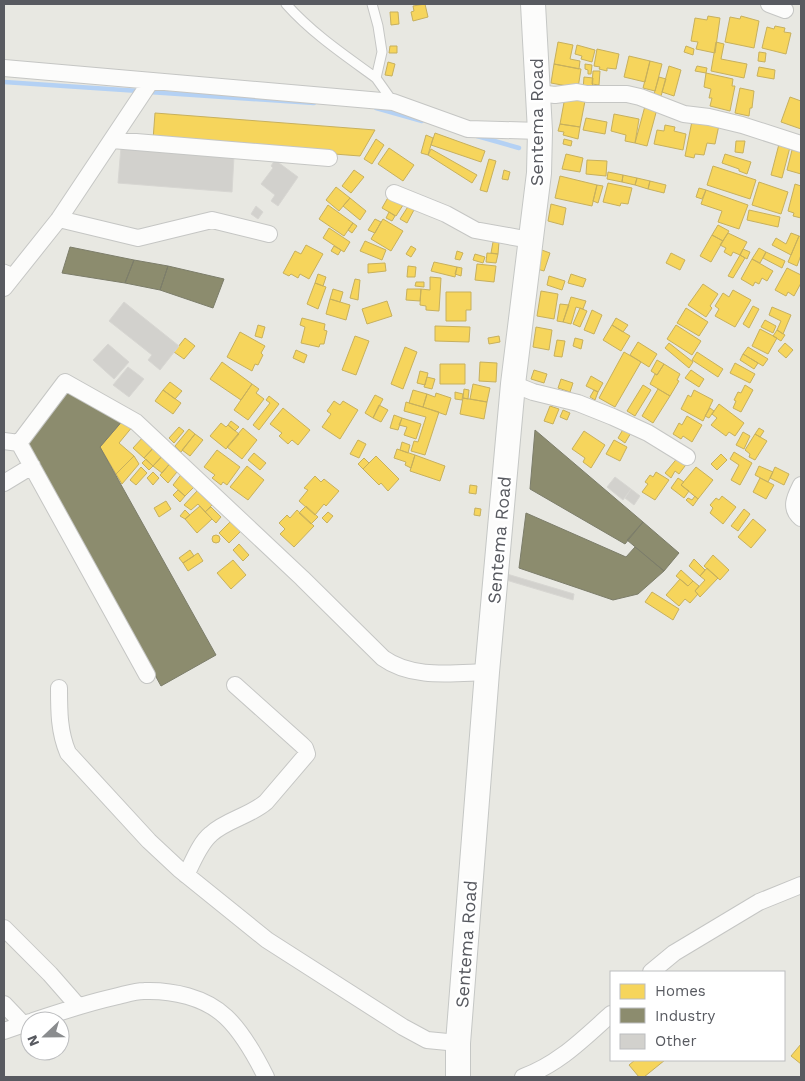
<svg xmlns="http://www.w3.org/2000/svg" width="805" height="1081" viewBox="0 0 805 1081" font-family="'Work Sans',sans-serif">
<rect width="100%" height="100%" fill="#e8e8e2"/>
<path fill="#f6d55c" stroke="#c7b05d" d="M425,4L428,17L413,21L411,12L414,11L413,6Z
M390,12H398L399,24L391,25Z
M708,16L720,18L715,53L696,49L698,42L691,41L695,18L707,20Z
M741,16L759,21L754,48L725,42L730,17L740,19Z
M775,26L785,28L784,32L791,33L786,54L762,48L767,27L774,29Z
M558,42L573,45L570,59L580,61L579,69L554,64Z
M716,42L724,44L721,59L747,64L744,78L711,71Z
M577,45L595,50L592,62L581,59L582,56L575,54Z
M390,46H397V53H389Z
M686,46L694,49L693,55L684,52Z
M597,49L619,54L616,69L607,68V71L599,69L600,67L594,66Z
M759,52L766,53L765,62L758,61Z
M629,56L650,61L645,82L624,77Z
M650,61L662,64L655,91L643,88Z
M388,62L395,64L392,76L385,75Z
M554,64L581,69L578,88L551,83Z
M585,64L592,65L591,74H588V70L585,69Z
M669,66L681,70L674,96L662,92Z
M697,66L707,68L706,73L695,71Z
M759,67L775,70L774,79L757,76Z
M593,71H600L599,85L592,84Z
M706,73L733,79L732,86H735L730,111L710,106L712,98H709L711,89L704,87Z
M584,77L593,78L592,90L583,89Z
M659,77L666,79L661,96L654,94Z
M740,88L754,91L752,108H750L749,116L735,113Z
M565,97L585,101L580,127L560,124Z
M790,97L801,101V129L781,122Z
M645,106L657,109L647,146L635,143Z
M155,113L375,130L360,156L153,140Z
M614,114L639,119L635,143L625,141L626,135L611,131Z
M693,116L719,125L715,144L707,143L704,155L695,154L694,158L685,156Z
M586,118L607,122L605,134L583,130Z
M560,124L580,127L578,139L563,135L564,132L558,131Z
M665,125L675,127L674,131L686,134L683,150L654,144L657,130L664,131Z
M435,133L485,151L481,162L431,145Z
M426,135L433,138L428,155L421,153Z
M376,139L384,145L372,164L364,159Z
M564,139L572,141L571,146L563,144Z
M736,141H745L743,153L735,152Z
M779,144L790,147L782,178L771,175Z
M389,148L414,165L403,181L378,164Z
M431,149L477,175L472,183L428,155Z
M801,149V174L787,170L792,150Z
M566,154L583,158L580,172L562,169Z
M725,154L751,162L747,174L739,171V169L722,163Z
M489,159L496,161L487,192L480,190Z
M587,160L607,161L606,176L586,174Z
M713,166L756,180L750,199L707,185Z
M354,170L364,177L351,193L342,186Z
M504,170L510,172L508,180L502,179Z
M608,172L623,175L622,182L607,179Z
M623,175L637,178L635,185L622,182Z
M560,176L597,185L592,206L555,198Z
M637,178L650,181L648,189L635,185Z
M650,181L666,185L664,193L648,189Z
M759,182L788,192L781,214L752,205Z
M608,183L632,188L628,204L621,203L620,206L603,202Z
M795,184L801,186V218L793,216L794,213L788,211Z
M597,185L603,186L598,203L593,201Z
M336,187L350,198L339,211L326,200Z
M699,188L706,190L702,199L696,197Z
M706,190L748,205L739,229L718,222L722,211L701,204Z
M390,194L405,202L396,216L382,208Z
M350,198L366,211L360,220L343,206Z
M551,204L566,208L563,225L548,221Z
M328,205L353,223L344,236L319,219Z
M409,205L415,208L407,223L400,219Z
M749,210L780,217L778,227L747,220Z
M389,212L395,216L392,221L386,218Z
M375,219L381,222L375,233L368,230Z
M383,219L403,231L391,251L371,239Z
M353,223L357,226L352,233L348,230Z
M718,225L729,231L723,241L712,235Z
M329,228L350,242L344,252L323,238Z
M728,233L747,242L740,255L733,252L731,256L724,252L726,248L720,245Z
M791,233L799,236L791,255L772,245L776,238L786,244Z
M712,235L723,241L711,262L700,256Z
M799,236L801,237V255L797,266L788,262Z
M365,241L386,250L382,260L360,251Z
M493,242H499L498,254L491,253Z
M306,245L323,254L309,279L300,274L298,278L291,274L289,276L283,273L295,251L301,254Z
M334,246L341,250L338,255L331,251Z
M411,246L416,249L411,257L406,254Z
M759,248L766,252L760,263L752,259Z
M539,249L550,253L544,271L537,269Z
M743,249L750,252L747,259L740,255Z
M457,251L463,253L460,260L455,259Z
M766,252L785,261L782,268L763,258Z
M487,253L498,254L496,263L486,262Z
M671,253L685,260L680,270L666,263Z
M475,254L485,257L483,263L473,260Z
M740,255L745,258L733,278L728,276Z
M752,259L773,271L767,281L762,278L759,284L755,282L753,286L741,279Z
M434,262L457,267L455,277L431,271Z
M385,263L386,271L368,273V264Z
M477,264L496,266L494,282L475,280Z
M408,266L416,267L415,277H407Z
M457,267L462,268L461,276L455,274Z
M787,268L801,275V283L794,296L788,292L786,296L775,290Z
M318,274L326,277L323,286L315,283Z
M571,274L586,279L583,287L568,283Z
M549,276L565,281L562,290L547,285Z
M430,277L441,278L439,311L426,310V306L420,305L421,289L430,290Z
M355,279L360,280L358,300L350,298Z
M416,282H424V287L415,286Z
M315,283L326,287L318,309L307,304Z
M703,284L718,294L710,306L712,308L706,317L688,305Z
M333,289L343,292L340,302L330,299Z
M407,289H421L420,301L406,300Z
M733,290L751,300L735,327L715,316L719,309L715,306L723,293L729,297Z
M541,291L558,294L554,319L537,316Z
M446,292H471V310H466V321H446Z
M571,297L586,301L583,309L576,307L571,324L563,322Z
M330,299L350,305L346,320L326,314Z
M387,301L392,316L367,324L362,309Z
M560,304L569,305L563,322L557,321Z
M753,306L759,309L749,328L743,324Z
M772,307L791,315L783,334L777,330L781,321L769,315Z
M580,308L587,311L580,327L573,324Z
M686,308L708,322L699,336L677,323Z
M592,310L602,315L594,334L584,330Z
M302,318L325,324L324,330L327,331L324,344H320L319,347L301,343L305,327L300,325Z
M616,318L628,325L623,332L612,325Z
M765,320L776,326L773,333L761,327Z
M258,325L265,327L262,338L255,336Z
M612,325L630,336L621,351L603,340Z
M676,325L701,341L692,355L667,339Z
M435,326L470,327L469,342L435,341Z
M536,327L552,330L549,350L533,347Z
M760,329L777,338L768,354L752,346Z
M777,330L785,335L781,341L773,336Z
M240,332L265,346L261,353L263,355L258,365L255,364L252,371L227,357Z
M355,336L369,341L356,375L342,370Z
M499,336L500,342L489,344L488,338Z
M185,338L195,346L184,359L174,352Z
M575,338L583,340L581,349L573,346Z
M557,340L565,341L562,357L554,356Z
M638,342L657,354L649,367L630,355Z
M669,343L693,362L689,368L665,348Z
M785,343L793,350L786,358L778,351Z
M405,347L417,352L403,389L391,384Z
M748,347L768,359L763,366L743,354Z
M296,350L307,355L304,363L293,358Z
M624,352L641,362L615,407L599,398Z
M697,352L723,369L718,377L692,360Z
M743,354L758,363L754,369L740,360Z
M657,360L664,364L657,375L651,371Z
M222,362L252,384L241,400L210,379Z
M480,362L497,363L496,382L479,381Z
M735,363L755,374L750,383L730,373Z
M440,364H465V384H440Z
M664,364L680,374L677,380L679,381L670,396L650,384L655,374L657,375Z
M534,370L547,374L544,383L531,379Z
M691,370L704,379L699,387L685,378Z
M420,371L428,373L425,385L417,383Z
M591,376L603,383L598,392L586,386Z
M427,377L435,379L432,389L424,387Z
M561,379L573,383L570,392L558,388Z
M170,382L182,391L175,399L163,390Z
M252,384L259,389L256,393L264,399L248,420L234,410Z
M473,384L490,388L487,402L470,399Z
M643,385L651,390L635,416L627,411Z
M745,385L753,390L741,412L733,408L736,401L734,400L738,392L741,393Z
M464,389L469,390L468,399L463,398Z
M658,389L670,396L653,423L642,416Z
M163,390L181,403L173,414L155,401Z
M413,390L427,394L423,407L409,403Z
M594,390L598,392L595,400L590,397Z
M694,390L713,400L703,421L681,409L688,395L691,397Z
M455,392L463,394L462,400L455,399Z
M436,393L451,398L446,415L423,407L427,394L435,397Z
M375,395L383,399L373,418L365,413Z
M269,396L279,404L259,430L253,425L270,403L266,400Z
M463,398L487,402L484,419L460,414Z
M334,401L340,405L343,401L358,410L340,439L322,427L331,414L327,411Z
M406,402L439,412L425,455L411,451L414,441L418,442L426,417L404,411Z
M719,404L744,423L735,436L729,432L726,436L711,425L717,418L712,414Z
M379,405L388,410L381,422L373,418Z
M550,406L559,409L553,424L544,421Z
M283,408L310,430L298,445L292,440L288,444L279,436L282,433L270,424Z
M710,408L714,411L709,418L705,416Z
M563,410L570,413L567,420L560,417Z
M394,415L402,418L398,430L390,428Z
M687,416L702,425L692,442L683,436L681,439L673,434L679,423L682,425Z
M402,418L421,424L416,439L404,435L407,427L399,425Z
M124,419L133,426L119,443L134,456L116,474L100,447Z
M231,421L239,427L235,431L228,425Z
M221,423L226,427L228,425L239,434L226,449L210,436Z
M625,426L632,431L625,443L618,438Z
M179,427L184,431L174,443L169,438Z
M243,428L257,440L242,459L227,447Z
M759,428L764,431L760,437L755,434Z
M189,429L195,434L181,452L175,446Z
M584,431L605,445L591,468L583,462L585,458L572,449Z
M743,432L750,436L744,449L736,445Z
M195,434L203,440L190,456L182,450Z
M755,434L767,441L755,460L749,457L750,454L745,450Z
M145,435L156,445L144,458L133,448Z
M358,440L366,444L359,458L350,454Z
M614,440L627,447L620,461L606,454Z
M402,442L410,445L408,453L400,450Z
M156,445L165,453L153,466L144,458Z
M397,449L415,455L411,468L405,465L406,462L394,458Z
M217,450L240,467L227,485L223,482L221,485L212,478L215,475L204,467Z
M734,452L752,463L740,485L731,480L739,465L730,459Z
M165,453L173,460L162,473L153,466Z
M254,453L266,463L260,470L248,460Z
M721,454L727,460L717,470L711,464Z
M415,455L445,466L440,481L410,471Z
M134,456L139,464L122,484L116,474Z
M376,456L399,479L388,491L381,483L379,485L363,469Z
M679,456L688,462L679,474L675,471L671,478L665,473Z
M364,458L369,463L363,469L358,464Z
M146,459L153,466L149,470L142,463Z
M173,460L181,467L168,483L160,475Z
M247,466L264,480L248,500L230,487Z
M759,466L773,472L768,482L755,475Z
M141,467L147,473L136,485L130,480Z
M696,467L713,480L698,499L681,485Z
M775,467L789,474L784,485L770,478Z
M153,472L159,478L153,485L147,478Z
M183,472L197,484L185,496L173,485Z
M656,472L669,480L655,500L642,492L648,484L645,482L650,475L653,477Z
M315,476L321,482L324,479L339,491L326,506L324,504L315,515L299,501L308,490L304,488Z
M678,478L684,482L681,485L689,491L684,498L671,488Z
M760,478L774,485L766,499L753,492Z
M470,485L477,486L476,494L469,493Z
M178,490L185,496L180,502L173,495Z
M197,491L212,505L205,512L198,504L191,510L184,505Z
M695,496L698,499L693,506L686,500L688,498L692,500Z
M722,496L736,507L723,524L710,513L713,508L710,505L716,498L719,500Z
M166,501L171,509L159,517L154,508Z
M200,506L212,519L197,533L185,519Z
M306,506L318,517L311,524L299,513Z
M211,507L221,517L216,523L205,512Z
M475,508L481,509L480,516L474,515Z
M744,509L750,514L738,531L731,526Z
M185,510L190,515L185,519L180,516Z
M297,510L314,526L294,547L280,534L285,529L279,523L287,515L290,518Z
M328,512L333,516L327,523L322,518Z
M753,519L766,530L751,548L738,537Z
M232,520L242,530L229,543L219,533Z
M212 539a4 4 0 1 1 8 0a4 4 0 1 1-8 0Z
M239,544L249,555L243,561L233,550Z
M190,550L194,556L183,563L179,558Z
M198,553L203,561L188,571L183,563Z
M713,555L729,570L720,580L704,566Z
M694,559L705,570L700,576L689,566Z
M233,560L246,575L231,589L217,573Z
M707,568L718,578L700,597L695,591L705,580L700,576Z
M681,570L693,581L688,586L676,576Z
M680,579L688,586L693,581L699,586L695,591L698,594L690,603L685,599L679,606L666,595Z
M652,592L679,609L673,620L645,602Z
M801,1044V1064L791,1056Z
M635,1060H665L644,1077H639L629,1065Z"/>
<path fill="#8c8c6e" stroke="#7c7d6a" d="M70,247L134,260L125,283L62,273Z
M134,260L168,266L160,290L125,283Z
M168,266L224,279L213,308L160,290Z
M69,389L124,419L100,447L216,655L161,686L27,441Z
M535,430L643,522L625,544L530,489Z
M526,513L626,557L635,547L664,571L638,594L613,600L519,568Z
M643,522L679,553L664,571L627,540Z"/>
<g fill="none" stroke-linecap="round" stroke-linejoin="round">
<path stroke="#b4d1f4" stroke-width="4.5" d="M4,82L139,91
M149,92L314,103
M376,108L422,121
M477,136L519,148"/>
</g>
<path fill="#d2d1cd" stroke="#d7d6d2" d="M121,147L234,156L232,192L118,183Z
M275,160L298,177L278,206L271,201L275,195L261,184L273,168L271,166Z
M256,206L263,212L258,219L251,214Z
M124,302L179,346L160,370L148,360L152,355L109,321Z
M108,344L129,362L114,379L93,360Z
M128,367L144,379L129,397L113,385Z
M615,477L631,489L623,500L607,487Z
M631,489L640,496L634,505L625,498Z
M507,574L574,594L573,600L506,580Z"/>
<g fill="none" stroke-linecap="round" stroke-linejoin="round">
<g stroke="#c5c6c4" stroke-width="11">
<path id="service" d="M286,4C313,34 343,54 376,78
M372,4L378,26L382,52L376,78L393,102
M4,269L16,274"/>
</g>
<g stroke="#c5c6c4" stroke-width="18">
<path id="minor" d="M769,4L785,10
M4,68L393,102L468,129L540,131
M538,93L555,95L577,92L587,94H627L640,97L684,114L709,117L742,125L801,144
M112,140L329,158
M394,193L446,214L475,230L530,240
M59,219L138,238L212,220L269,234
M4,288L59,219L151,81
M513,384L533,392L578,403L613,417L648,433L687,457
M4,441L19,443
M19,443L65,382L136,422L302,578L383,658C412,679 452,673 487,672
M19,443L147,675
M4,483L32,466
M801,485C795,497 789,508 801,518
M59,688C59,711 59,732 68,753L149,841L179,869L267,940L403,1027L427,1040L458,1043
M186,875C193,862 199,844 211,834C226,820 250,816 266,802L307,754L305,748L302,745L235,685
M4,928L50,974L78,1006
M651,972L674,953L759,902L801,885
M4,1004L23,1024
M33,1021C60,1012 87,1003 114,997C124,995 134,991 144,991C172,990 205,997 226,1017C243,1033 256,1057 266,1077
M4,1031L30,1022
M523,1077C559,1064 584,1038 611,1014"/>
</g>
<g stroke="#c5c7c5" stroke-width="26">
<path id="secondary" d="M458,1077V1043L487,672L513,384L539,173L540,131L533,4"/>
</g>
<use href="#service" stroke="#fcfcfb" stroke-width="9"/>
<use href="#minor" stroke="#fcfcfb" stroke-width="16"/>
<use href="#secondary" stroke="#fcfcfb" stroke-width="24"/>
</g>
<g text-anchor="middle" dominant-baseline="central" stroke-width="5" stroke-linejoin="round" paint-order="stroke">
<g font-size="18" fill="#585a60" stroke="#fff">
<text transform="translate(536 122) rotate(-90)">Sentema Road</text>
<text transform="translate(499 540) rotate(-85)">Sentema Road</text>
<text transform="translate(466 944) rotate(-86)">Sentema Road</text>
</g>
</g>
<rect width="805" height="1081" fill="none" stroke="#585a60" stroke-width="10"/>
<rect x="610" y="971" width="175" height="90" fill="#ffffff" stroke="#bcbdbf"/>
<rect x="620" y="984" width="25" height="15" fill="#f6d55c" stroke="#bcbdbf"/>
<text x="655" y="996" font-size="15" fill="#585a60">Homes</text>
<rect x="620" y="1008" width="25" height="15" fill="#8c8c6e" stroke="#bcbdbf"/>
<text x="655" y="1021" font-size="15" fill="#585a60">Industry</text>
<rect x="620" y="1034" width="25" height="15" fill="#d2d1cd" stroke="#bcbdbf"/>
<text x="655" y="1046" font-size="15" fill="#585a60">Other</text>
<g transform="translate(45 1036) rotate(248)"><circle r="24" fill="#ffffff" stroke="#bcbdbf"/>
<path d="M0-4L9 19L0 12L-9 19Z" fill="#8a8c8e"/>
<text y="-8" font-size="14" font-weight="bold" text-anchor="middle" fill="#585a60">N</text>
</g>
</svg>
